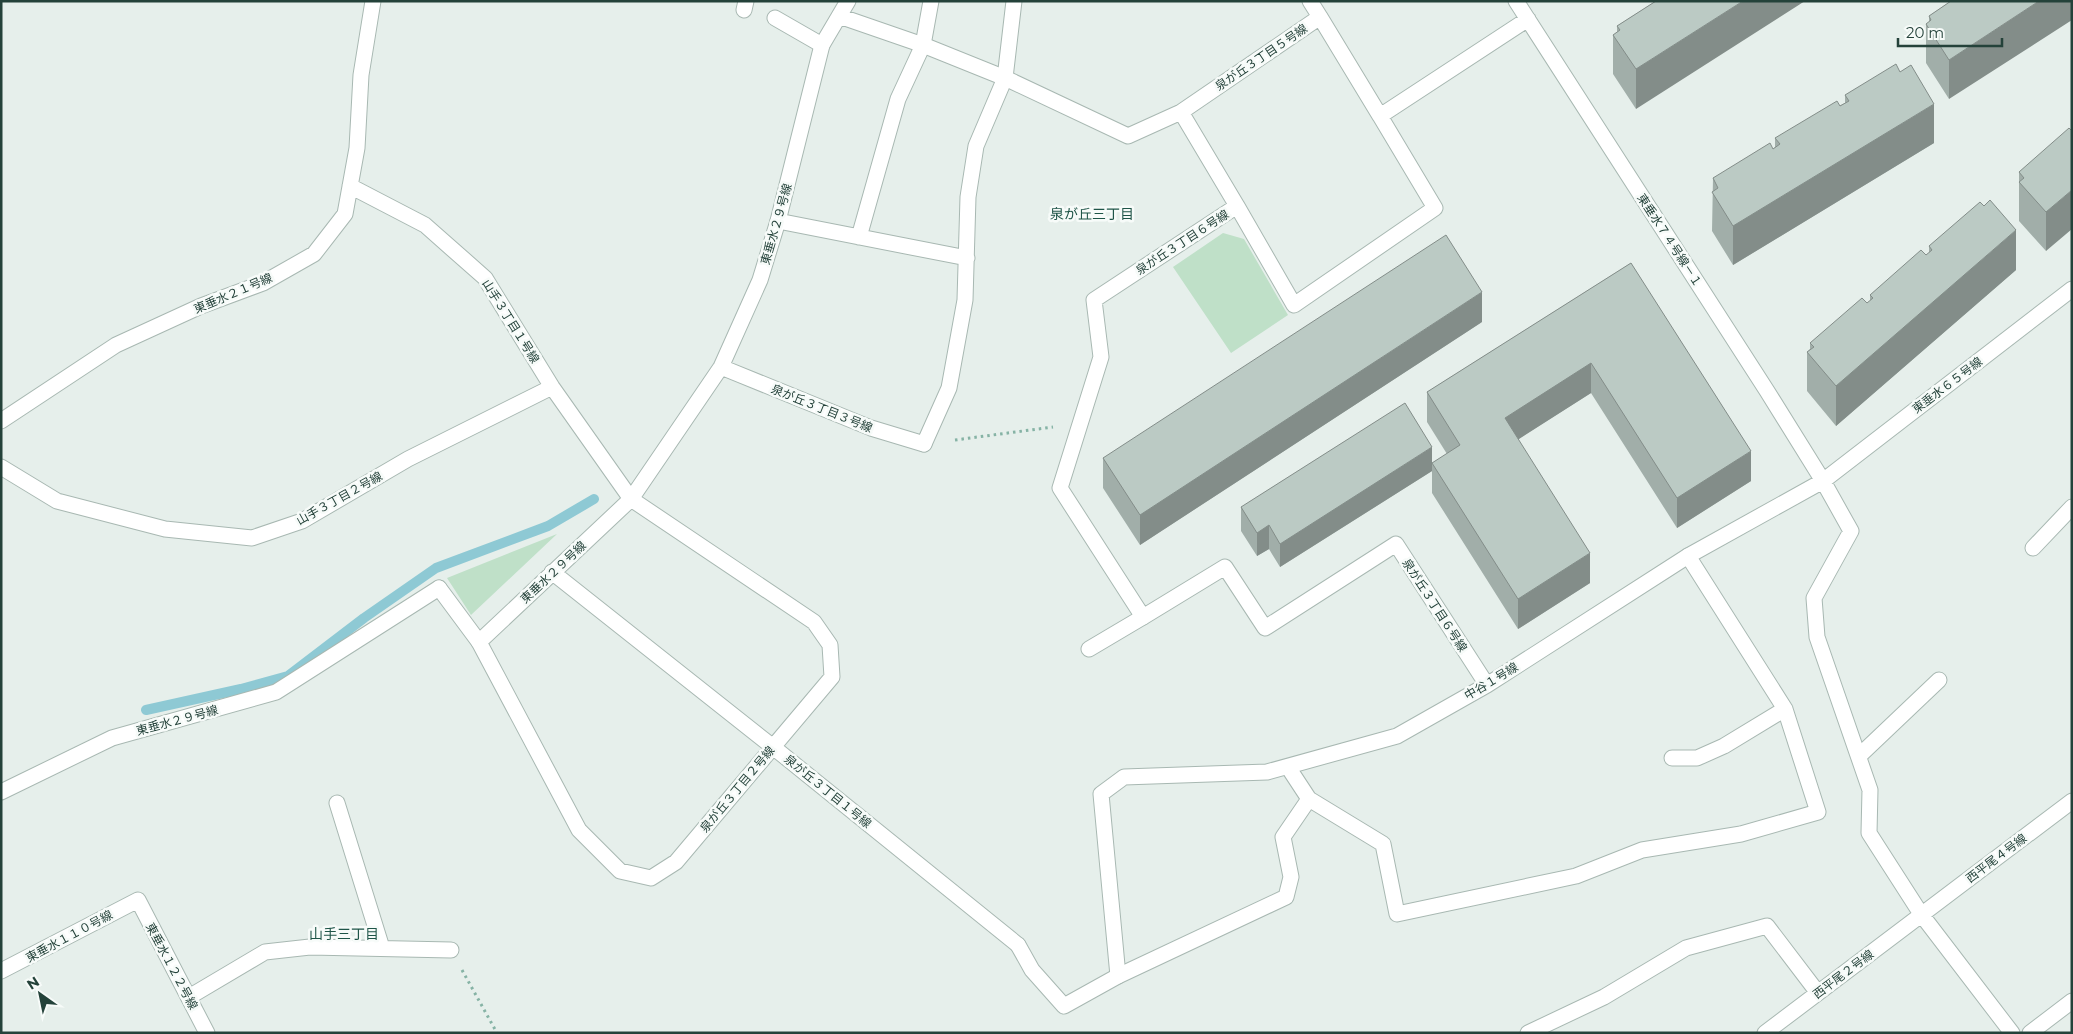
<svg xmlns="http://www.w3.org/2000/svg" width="2073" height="1034" viewBox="0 0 2073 1034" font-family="Montserrat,'Noto Sans JP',sans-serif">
<rect width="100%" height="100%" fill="#e6efeb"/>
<path fill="#bfe0c8" d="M1223,233L1244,239L1288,315L1231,353L1173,267Z
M557,534L471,615L447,578Z"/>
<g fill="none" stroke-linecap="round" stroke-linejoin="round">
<path stroke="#8ec9d4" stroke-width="10" d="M146,710L241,689L288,676L364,618L436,568L548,526L594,499"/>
<g stroke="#a8b8b2" stroke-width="17">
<path id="service" d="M775,18L822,45
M778,221L967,258
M859,237L898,99L923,45L931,1
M924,444L949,388L965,300L968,197L976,146L1005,78L1014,1
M2033,548L2072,507
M439,588L479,642
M1089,649L1143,617
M1859,756L1939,680
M1672,758H1697L1724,746L1785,709
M1288,767L1309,799L1383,844L1397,914L1576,876L1642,850L1741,834L1818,812L1785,709L1688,556
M337,803L382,948
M1018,945L1032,970L1064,1006L1118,976L1286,897L1291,877L1283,837L1309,799
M189,997L265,952L310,947L451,950"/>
</g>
<g stroke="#a8b8b2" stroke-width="17">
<path id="minor" d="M1310,1L1320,17
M1516,1L1767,391L1823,481L1851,531L1814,598L1817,637L1870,790L1869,833L1921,914L2012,1033
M744,10L746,1
M839,16L923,45L1005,78L1128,136L1181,112
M350,186L425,225L485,278L552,387L631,499L814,622L830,645L832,677L676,862L651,878L620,871L579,830L479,642L631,499L721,367L760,280L778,221L822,45L848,1
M1237,206L1181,112L1320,17L1380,116
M721,367L871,428L924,444
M1,421L116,345L201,306L263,283L314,254L345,214L357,148L361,75L373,1
M1,467L57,501L165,529L252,538L302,521L408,459L552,387
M552,572L773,747L1018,945
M1487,685L1396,544L1265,628L1225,567L1143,617L1060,488L1101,357L1094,300L1237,206L1294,305L1435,208L1380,116L1528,19
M1,792L112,738L276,692L439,588
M1,971L138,900L207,1033
M1118,976L1101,794L1124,777L1267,772L1397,736L1487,685L1688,556L1823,481L2072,289
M1528,1033L1604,997L1686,948L1767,926L1818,993
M1765,1033L2072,801
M2030,1033L2072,1001"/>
</g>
<path stroke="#86b3a5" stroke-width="3" stroke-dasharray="2.5 4" stroke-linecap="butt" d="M955,440L1053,427
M462,970L497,1033"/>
<use href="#service" stroke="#fff" stroke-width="15"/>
<use href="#minor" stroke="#fff" stroke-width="15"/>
</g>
<path fill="#a1aea9" d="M1656,1L1636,109L1613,74V35L1617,32V26Z
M1951,1L1949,99L1926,63V24L1929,22V16Z
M1845,95L1934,143L1733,265L1712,231L1713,178L1773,149L1775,147V138L1845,103Z
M2072,131L2046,251L2019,221V172Z
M1929,246L2016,270L1836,426L1807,391V352L1810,349V343L1870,301V295L1929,253Z
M1631,263L1751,481L1677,528L1591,393L1518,439L1590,583L1518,629L1432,493V471L1280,567L1269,549L1257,556L1241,531V507L1432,463L1447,454L1427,422V392Z
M1482,322L1140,545L1103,488V458Z"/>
<path fill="#838d89" d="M1743,1H1805L1636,109V69Z
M2039,1H2072V20L1949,99V60Z
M1934,104V143L1733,265V226Z
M2072,190V229L2046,251V212Z
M2016,230V270L1836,426V386Z
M1482,292V322L1140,545V515Z
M1591,363V393L1505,448V418Z
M1432,447V471L1280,567V544Z
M1751,451V481L1677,528V498Z
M1269,525V549L1257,556V533Z
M1590,553V583L1518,629V599Z"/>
<path fill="#bbcac4" stroke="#838d89" d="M1656,1H1743L1636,69L1613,35L1620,30L1617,26Z
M1951,1H2039L1949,60L1926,24L1931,20L1929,16Z
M1896,64L1900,72L1911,65L1934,104L1733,226L1712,192L1718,188L1713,178L1770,143L1773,149L1780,144L1775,138L1837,101L1840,106L1849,101L1845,95Z
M2069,128L2072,131V190L2046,212L2019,182L2024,178L2019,172Z
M1990,200L2016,230L1836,386L1807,352L1814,347L1810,343L1862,298L1867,303L1873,298L1870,295L1921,250L1926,255L1932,250L1929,246L1980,202L1984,206Z
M1446,235L1482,292L1140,515L1103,458Z
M1631,263L1751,451L1677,498L1591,363L1505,418L1590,553L1518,599L1432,463L1460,445L1427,392Z
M1405,403L1432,447L1280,544L1269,525L1257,533L1241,507Z"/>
<g text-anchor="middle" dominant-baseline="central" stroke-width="5" stroke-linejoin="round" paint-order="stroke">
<g font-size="12" fill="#24423a" stroke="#f7fbf9">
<text transform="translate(1261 57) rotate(-34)">泉が丘３丁目５号線</text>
<text transform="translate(776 224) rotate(-74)">東垂水２９号線</text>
<text transform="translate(1670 240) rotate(57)">東垂水７４号線－１</text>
<text transform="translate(1182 242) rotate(-33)">泉が丘３丁目６号線</text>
<text transform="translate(233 293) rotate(-23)">東垂水２１号線</text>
<text transform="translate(511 321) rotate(58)">山手３丁目１号線</text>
<text transform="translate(1947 385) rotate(-37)">東垂水６５号線</text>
<text transform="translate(822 408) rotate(22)">泉が丘３丁目３号線</text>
<text transform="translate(339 498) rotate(-29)">山手３丁目２号線</text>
<text transform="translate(553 572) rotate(-43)">東垂水２９号線</text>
<text transform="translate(1435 605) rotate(57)">泉が丘３丁目６号線</text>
<text transform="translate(1491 681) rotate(-31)">中谷１号線</text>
<text transform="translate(177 720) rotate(-15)">東垂水２９号線</text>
<text transform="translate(737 789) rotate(-50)">泉が丘３丁目２号線</text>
<text transform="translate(828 791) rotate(39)">泉が丘３丁目１号線</text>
<text transform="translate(1996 858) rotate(-37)">西平尾４号線</text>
<text transform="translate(69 936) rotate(-28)">東垂水１１０号線</text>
<text transform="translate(172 966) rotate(62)">東垂水１２２号線</text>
<text transform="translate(1843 974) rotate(-37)">西平尾２号線</text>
</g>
<g font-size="14" fill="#1f5548" stroke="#f7fbf9">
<text x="1092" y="214">泉が丘三丁目</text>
<text x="344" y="934">山手三丁目</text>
</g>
</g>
<rect width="2073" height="1034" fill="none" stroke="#24423a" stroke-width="5"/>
<g transform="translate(40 994) rotate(327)" stroke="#f7fbf9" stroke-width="4" paint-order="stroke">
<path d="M0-4L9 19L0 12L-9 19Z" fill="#24423a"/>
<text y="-8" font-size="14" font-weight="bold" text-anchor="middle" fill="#24423a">N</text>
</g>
<path d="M1898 38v8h104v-8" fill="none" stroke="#24423a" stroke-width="2.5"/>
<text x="1906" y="38" font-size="15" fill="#24423a" stroke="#f7fbf9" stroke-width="4" paint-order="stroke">20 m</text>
</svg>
